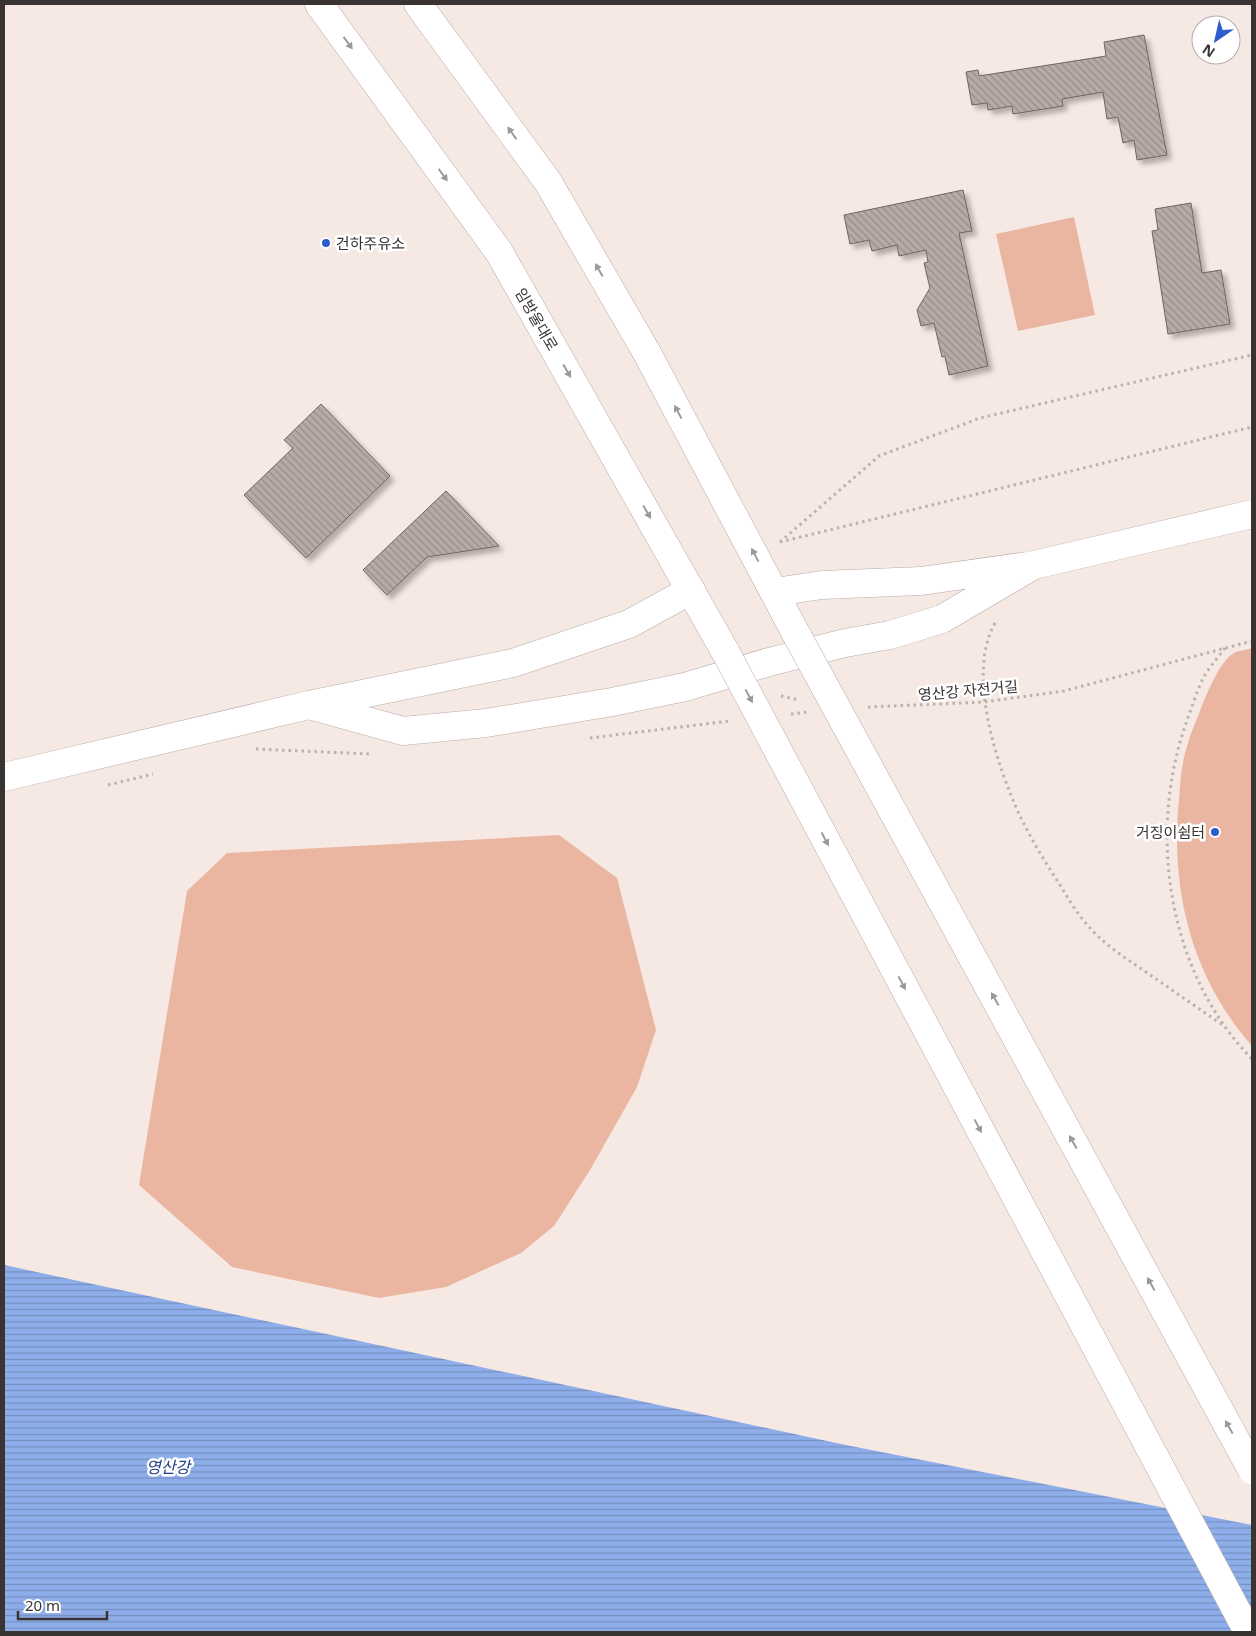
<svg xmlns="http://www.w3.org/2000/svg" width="1256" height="1636" viewBox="0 0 1256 1636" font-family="'Noto Sans','Noto Sans KR',sans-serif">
<defs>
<pattern id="water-rules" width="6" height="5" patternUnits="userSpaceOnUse" patternTransform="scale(1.25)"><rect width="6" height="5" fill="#8eaeeb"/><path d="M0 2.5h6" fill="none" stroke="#758ebf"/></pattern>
<pattern id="building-back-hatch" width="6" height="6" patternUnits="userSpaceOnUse" patternTransform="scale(1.25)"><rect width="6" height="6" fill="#b8aba6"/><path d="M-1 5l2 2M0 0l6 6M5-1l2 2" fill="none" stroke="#978c88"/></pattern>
<filter id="shadow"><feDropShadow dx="4.5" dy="4.5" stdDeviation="2.5" flood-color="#0004"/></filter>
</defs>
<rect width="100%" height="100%" fill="#f6e9e4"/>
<path fill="#eab6a1" d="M1074,217L1095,315L1018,331L996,234Z
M1252,648V1046C1191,977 1170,889 1179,799C1180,780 1182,761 1188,743C1191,732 1196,721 1200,711C1205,697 1221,659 1234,653C1239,650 1247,650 1252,648Z
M559,835L617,878L656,1030L637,1087L590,1170L554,1226L521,1253L446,1287L379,1298L232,1267L139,1185L187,891L227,853Z"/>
<path fill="url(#water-rules)" d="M4,1265L841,1444L1252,1525V1632H4Z"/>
<path fill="url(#building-back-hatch)" stroke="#6f645f" filter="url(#shadow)" d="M1144,35L1167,155L1137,160L1134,140L1123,143L1118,117L1107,119L1103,92L1062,99L1063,106L1013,114L1012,106L988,110L987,103L972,105L966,72L978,70L979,76L1106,56L1104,42Z
M963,190L972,231L959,233L988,366L949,375L945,356L942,357L934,323L921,326L917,310L930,288L924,263L928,262L926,250L899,256L897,245L872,251L869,240L850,244L844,215Z
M1191,203L1202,273L1221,270L1230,324L1168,334L1152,231L1158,230L1155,209Z
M321,404L390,476L306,558L244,495L293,448L284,440Z
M446,491L499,546L427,557L387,595L363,570Z"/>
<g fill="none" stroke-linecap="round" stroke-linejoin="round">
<g stroke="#b9aca7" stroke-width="29">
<path id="minor" d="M775,592L822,585L921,581L1034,565L1252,514
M309,705L403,731L486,723L612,702L685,687L769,662L845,643L890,635L942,619L1034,565
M4,777L309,705L513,663L629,624L691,590"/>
</g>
<g stroke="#b9aca7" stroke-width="29">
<path id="major" d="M319,4L499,252L726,653
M418,4L548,182L647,353L794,630"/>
</g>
<path stroke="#bbb1ad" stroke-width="3" stroke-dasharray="2.5 4" stroke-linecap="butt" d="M780,542L879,456L980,418L1252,355
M780,542L1252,427
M995,623C966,674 997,766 1020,816C1032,841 1047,865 1062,888C1070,902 1079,916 1090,928C1106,946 1127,959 1146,972C1172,990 1198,1008 1224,1026
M1225,648C1219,656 1212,664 1206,673C1199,685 1194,701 1189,715C1146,828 1166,971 1252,1059
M781,696L800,700
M868,707L984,702L1064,691L1252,641
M791,714L807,712
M590,738L730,721
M256,749L370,754
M108,785L153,774"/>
<use href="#minor" stroke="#fff" stroke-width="28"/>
<use href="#major" stroke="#fff" stroke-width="28"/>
<g stroke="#b9aca7" stroke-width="29" stroke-linecap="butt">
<path id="major-bridge" d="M794,630L1252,1470
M726,653L1248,1632"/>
</g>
<use href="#major-bridge" stroke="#fff" stroke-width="28"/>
</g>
<defs><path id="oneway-solid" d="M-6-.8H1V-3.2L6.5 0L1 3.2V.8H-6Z" transform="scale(1.25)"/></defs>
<g fill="#9c9a98">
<use href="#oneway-solid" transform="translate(348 43) rotate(54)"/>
<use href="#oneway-solid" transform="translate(512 133) rotate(-126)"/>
<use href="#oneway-solid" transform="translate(443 175) rotate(54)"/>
<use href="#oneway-solid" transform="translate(599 270) rotate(-120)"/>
<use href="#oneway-solid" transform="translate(567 371) rotate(60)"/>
<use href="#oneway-solid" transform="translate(678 412) rotate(-118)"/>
<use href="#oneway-solid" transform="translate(647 512) rotate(60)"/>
<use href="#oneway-solid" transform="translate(755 555) rotate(-118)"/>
<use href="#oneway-solid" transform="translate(749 696) rotate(62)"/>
<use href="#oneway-solid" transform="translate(825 839) rotate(62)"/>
<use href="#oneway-solid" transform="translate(902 983) rotate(62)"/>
<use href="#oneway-solid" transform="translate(995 999) rotate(-119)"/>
<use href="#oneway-solid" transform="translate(978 1126) rotate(62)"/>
<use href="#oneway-solid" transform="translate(1073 1142) rotate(-119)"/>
<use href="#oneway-solid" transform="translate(1151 1284) rotate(-119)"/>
<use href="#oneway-solid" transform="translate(1229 1427) rotate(-119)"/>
</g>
<g fill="#2b5ecc" stroke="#fff" stroke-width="2">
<circle cx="326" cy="243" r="5"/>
<circle cx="1215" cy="832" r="5"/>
</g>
<g text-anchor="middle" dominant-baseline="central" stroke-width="5" stroke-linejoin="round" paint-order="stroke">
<g font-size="15" fill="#393432" stroke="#fff" text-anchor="start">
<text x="336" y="243">건하주유소</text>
<text x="1205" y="832" text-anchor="end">거징이쉼터</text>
</g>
<g font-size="15" fill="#393432" stroke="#fff">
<text transform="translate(537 319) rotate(60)">임방울대로</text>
<text transform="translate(968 690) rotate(-5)">영산강 자전거길</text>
</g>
<g font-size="16" font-style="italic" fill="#204188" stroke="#fff">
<text x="168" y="1467">영산강</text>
</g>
</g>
<rect width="1256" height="1636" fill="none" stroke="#393432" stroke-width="10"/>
<g transform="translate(1216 40) rotate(214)"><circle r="24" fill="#ffffff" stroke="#b0aead"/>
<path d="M0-4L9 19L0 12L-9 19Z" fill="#2b5ecc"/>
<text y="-8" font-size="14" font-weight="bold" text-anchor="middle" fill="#393432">N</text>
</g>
<path d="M18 1611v8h89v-8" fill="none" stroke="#393432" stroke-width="2.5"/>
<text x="25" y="1611" font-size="15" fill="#393432" stroke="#ffffff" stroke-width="4" paint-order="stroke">20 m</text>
</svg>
